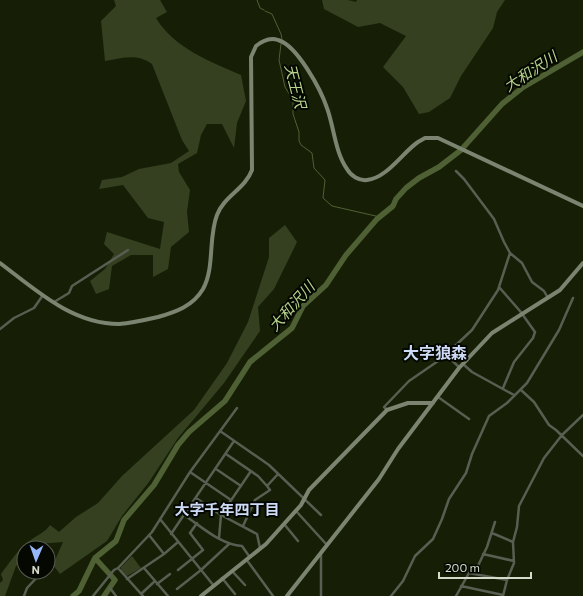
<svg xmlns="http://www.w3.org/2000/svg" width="583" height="596" viewBox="0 0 583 596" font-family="Commissioner,'Noto Sans JP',sans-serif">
<rect width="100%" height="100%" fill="#161f06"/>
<path fill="#344020" d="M114,0H160L167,12L156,18C174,48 211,62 241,75L246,101L237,123L234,148L222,124H207L201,135L197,153L178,164L179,172L190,190L187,212L189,232L171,247L168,269L153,277V255H131L112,266L109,289L96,294L90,281L105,269L114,254L104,244L107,232L160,249L164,222L148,218L123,185L99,189L102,180L122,177L139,169L171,163L189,151L182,140L152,64C137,53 123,58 105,61L101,21L116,6Z
M322,0H348L356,2L357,0H505L497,12L493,28L461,76L450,98L429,112L419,114L403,87L383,67L406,36L380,23L358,27L324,9Z
M285,225L297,242L274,289L258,307L260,331L224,383L178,438L149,482L122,516L107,541L60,574L53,565L63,542L39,544L36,548H24V560L16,566L5,596H0V583L3,580L1,574C9,563 17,551 28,542C35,536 45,533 50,525L59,532L76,517L98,503L122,476L194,410L227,363L248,322L269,257V238Z
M132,556L141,568L127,576L121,570V567Z"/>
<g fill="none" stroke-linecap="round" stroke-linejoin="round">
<path stroke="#4f6034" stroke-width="1" d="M257,0L260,8L264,10
M265,11L272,14L281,34L282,39
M281,44L279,60L285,87L293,100V114L299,132V141L301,145L312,153L314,168L325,180L323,198L332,206L380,217"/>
<path stroke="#4f6034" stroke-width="5.5" d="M95,558L115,580L104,596
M73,596L79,591L95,558L116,541L124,520L154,485L178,445L189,432L225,401L250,362L292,328L303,306L326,285L346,255L377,219L393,206L396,199L406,188L419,178L439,167L461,150L502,104L522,88L583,52"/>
<path stroke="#585e51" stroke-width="2.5" d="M456,171L464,179L494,219L504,242L510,253L522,263L532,282L544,291L548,298
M499,287L520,311L535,332L533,338L514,362L503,388
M54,302L69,293L72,286L128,250
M0,329L14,318L34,308L43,295
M446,355L459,367
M463,364L472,372L514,395
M521,390L534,402L549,425L556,430L583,456
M438,397L469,419
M387,410L384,407L409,381L441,359L472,330L498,290L510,253
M220,431L269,465L321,515
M226,454L258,476L267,486L278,474
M216,469L241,486
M190,472L231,500
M196,498L221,515L257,534L260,548
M296,511L327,545
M184,515C202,527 221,545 242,546L249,556
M160,519L214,586
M284,524L298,541
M243,526L255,500L270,490L267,486
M492,533L513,542
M171,534L234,441
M149,535L164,554
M219,538L221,515L251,471
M483,554L514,561
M246,559L273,596
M118,568L143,596
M144,568L168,596
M178,570L203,550L190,533L197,523
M232,571L245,585
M474,574L487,547L495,522
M222,578L235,594
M127,579L164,554L178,542
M157,584L170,574
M461,586L503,595
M110,588L116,596
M177,589L201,570L229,544
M141,594L155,581
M24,596L27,588L42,572
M93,596L114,570L118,568L152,532L190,472L237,408
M321,596V552
M391,596L403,581L415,556L433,539L442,519L449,499L466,473L472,454L489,416L507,403L527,383L559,330L573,298
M456,596L469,573L507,580
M503,596L507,580L514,563L513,542L517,527L519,506L544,458L562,435L583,415"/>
<path stroke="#7b8470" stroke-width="4" d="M0,263C36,290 72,324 119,324C132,323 145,320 158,317C176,312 193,306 203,289C215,267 208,238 217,215C224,196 245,189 252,170L251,57L256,46C262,41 270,37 278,40C297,45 321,90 327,108C334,127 335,152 347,169C351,176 359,181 367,180C387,178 402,153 418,142L425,138H438L583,206
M201,596L266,544L301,505L309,490L387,410L408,403H433
M287,596L379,479L398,449L459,368L492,333L560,290L583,263"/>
</g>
<g text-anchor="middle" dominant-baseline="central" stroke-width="4" stroke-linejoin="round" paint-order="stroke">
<g font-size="15" font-style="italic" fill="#b6d38b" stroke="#050801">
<text transform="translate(530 71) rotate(-33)">大和沢川</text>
<text transform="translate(296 86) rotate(76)">天王沢</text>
<text transform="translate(291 306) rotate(-48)">大和沢川</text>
</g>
<g font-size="15" font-weight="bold" fill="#cedbf6" stroke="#050801">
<text x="227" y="509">大字千年四丁目</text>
</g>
<g font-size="16" font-weight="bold" fill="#cedbf6" stroke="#050801">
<text x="435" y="352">大字狼森</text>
</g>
</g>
<g transform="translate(36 560) rotate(182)"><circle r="19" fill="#050801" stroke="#585c52"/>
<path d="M0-3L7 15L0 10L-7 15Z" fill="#96b6fd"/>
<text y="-6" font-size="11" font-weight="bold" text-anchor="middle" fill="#d4dbcb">N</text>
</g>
<path d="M439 572v6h92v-6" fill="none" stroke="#d4dbcb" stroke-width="2"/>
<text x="445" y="572" font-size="12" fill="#d4dbcb" stroke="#050801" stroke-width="3" paint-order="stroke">200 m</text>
</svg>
